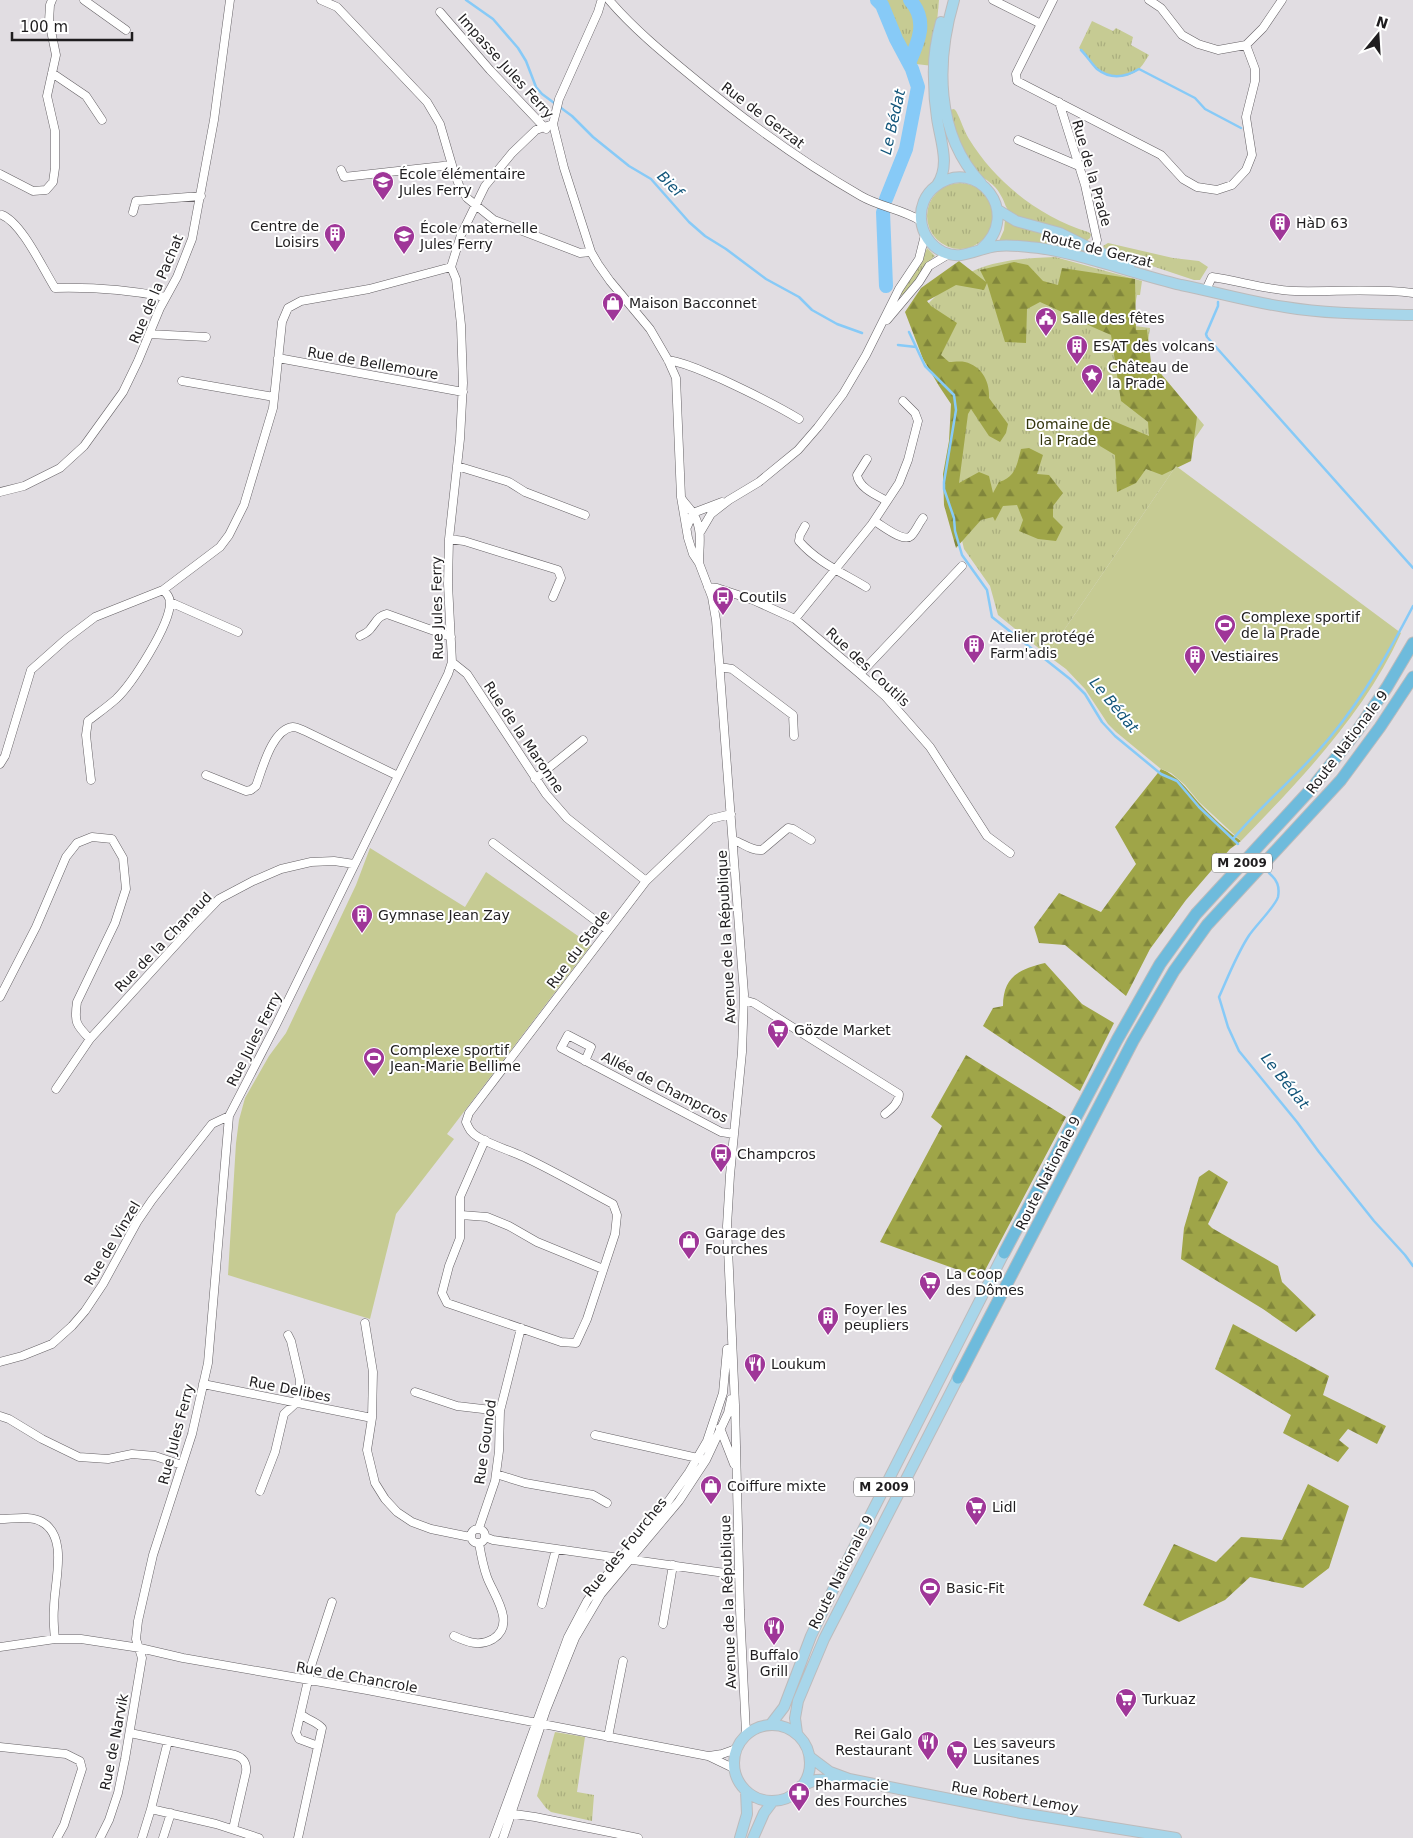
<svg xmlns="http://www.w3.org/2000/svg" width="1413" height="1838" viewBox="0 0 1413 1838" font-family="'DejaVu Sans',sans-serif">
<defs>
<pattern id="grass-tufts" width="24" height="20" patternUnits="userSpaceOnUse" patternTransform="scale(1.25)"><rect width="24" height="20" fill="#c6cb93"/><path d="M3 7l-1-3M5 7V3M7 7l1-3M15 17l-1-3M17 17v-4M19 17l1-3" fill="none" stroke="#aaae7e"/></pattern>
<pattern id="forest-firs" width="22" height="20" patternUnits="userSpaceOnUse" patternTransform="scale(1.25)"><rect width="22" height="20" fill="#9fa548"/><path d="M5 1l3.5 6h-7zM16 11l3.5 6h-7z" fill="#81863b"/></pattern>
</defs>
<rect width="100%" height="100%" fill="#e1dde2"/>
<path fill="url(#grass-tufts)" d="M878,0H939L933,66L916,64Z
M1092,21L1113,31L1116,28L1133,37L1131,45L1149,55C1146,59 1144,64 1140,68C1129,80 1109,79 1097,68C1090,62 1086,54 1079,48Z
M954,109L956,111C961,120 964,131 969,139C996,183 1040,217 1088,232L1091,234L1090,238L1085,242L1014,216C1003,206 1007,205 1000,194C995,184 985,180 978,173C964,160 952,128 949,110Z
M927 216a33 33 0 1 1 66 0a33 33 0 1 1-66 0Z
M1005,219L1059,237L1095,254L1094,257L999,241L1004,230Z
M1108,243L1173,258L1199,261L1208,267L1200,280H1194L1107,251L1103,246Z
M927,248L935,256C922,265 913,293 899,296L923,259Z
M1055,257L1142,281L1140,295H1137L1134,311L1137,312L1135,326L1150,328L1146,356L1204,425L1047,655L998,615L990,586L964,549L949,485L961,410L933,371L925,307C965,264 999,259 1055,257Z
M555,1732L585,1737L577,1792L594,1795L592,1821L551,1812L546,1808L537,1796Z"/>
<path fill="url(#forest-firs)" d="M959,261L986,282L980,270L1014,262L1028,265L1043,281L1058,285L1062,268L1135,279L1136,330H1147L1151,362L1197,417L1191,461L1162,475L1146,469L1136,483L1117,492L1115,455L1100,446L1083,426L1104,417L1149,436L1148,422L1121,401L1111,335C1086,325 1064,312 1040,302L1027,309L1026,343L1005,342L987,283L984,290L956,285L927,301L931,306L957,323L941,355L949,362C953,362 960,361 965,362C982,366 990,382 989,398L1008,424L1006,433L1000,442L989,436L971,409L968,414L959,483L979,472L989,476L993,493L999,482C1016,477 1017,464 1021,449L1029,448L1043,455L1037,474L1049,475L1063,493L1053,506V517L1063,527L1056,541L1038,539L1019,531L1023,520L1017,505L1003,506L995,521L993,517L981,520L956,548L944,505L943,474L949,441L951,404L939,386L923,359L905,312L921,288Z
M1161,769C1178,776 1186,788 1198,802C1211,816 1226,830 1241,841L1230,849L1186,900L1150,949L1126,996L1065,945L1039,943L1034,927L1059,893L1101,912L1136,864L1115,827Z
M1045,963L1082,1004L1114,1023L1080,1091L983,1026L993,1008L1003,1006C1003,977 1019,969 1045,963Z
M966,1055L1066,1117L981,1278L880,1242L942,1126L931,1117Z
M1209,1170L1228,1182L1208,1224L1212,1228L1278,1266L1282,1282L1316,1315L1296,1332L1263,1309L1181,1259L1184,1228L1199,1177Z
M1233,1324L1329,1376L1323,1395L1386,1426L1377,1444L1348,1429L1339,1440L1349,1448L1338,1462L1283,1433L1291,1415L1215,1369Z
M1308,1484L1349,1506L1329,1568L1303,1588L1250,1577L1225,1600L1179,1622L1143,1605L1174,1544L1216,1562L1241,1537L1282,1540Z"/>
<path fill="#c6cb93" d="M1176,466L1401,633C1365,713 1301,779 1241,841L1199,802L1185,785L1171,773L1161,769L1116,732L1108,724L1085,689L1066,669L1047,655Z
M370,848L465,907L486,872L591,945L447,1134L454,1139L396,1214L370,1319L228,1275L236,1143L239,1120L245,1098L269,1056L286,1033L356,885Z"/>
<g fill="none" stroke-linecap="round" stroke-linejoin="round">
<path stroke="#87caf7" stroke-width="2.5" d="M466,0L493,19L518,48L526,61L536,87L542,94L572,116L593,137L629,166L651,179L689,222L705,236L726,249L766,279L799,297L812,310L837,324L862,333
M1081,50C1087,56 1091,63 1097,69C1111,80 1126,77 1139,69L1195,98L1205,109L1241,128
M1218,302V306L1206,334L1207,337L1413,568
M909,332L925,366L954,395L956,410L944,482V489L954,518L955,531L962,555L987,590L992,617L1070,679L1085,694L1102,722L1115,736L1161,774L1177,781L1199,807L1238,844
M898,345L916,347
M1233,839C1263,803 1301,773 1331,736C1364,696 1389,652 1413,606
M1269,873C1277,880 1280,886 1278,897C1275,907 1254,927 1248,937C1236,956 1228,977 1219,997L1228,1027L1239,1051L1297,1122L1319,1152L1374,1221L1405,1255L1413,1266"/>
<path stroke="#87caf7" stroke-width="14" d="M877,0L882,5L896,39L912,69L918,87L906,149L886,199
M909,63C919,41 928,20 910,0
M883,212L886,286"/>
<g stroke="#656165" stroke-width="9">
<path id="minor" d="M84,0L126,30
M321,0L337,7L427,102L440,124L454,172L459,185L467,198L494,220L580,253L591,252
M609,0C633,28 662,52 690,75C744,120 800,161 861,196C880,207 902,209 921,221
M993,0L1041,24L1016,74L1017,81L1161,155L1183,179L1197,187L1217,190L1232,185L1246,170L1252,155L1246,117L1255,81V69L1246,45
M1149,0L1161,8L1182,35L1198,44L1218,50L1246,45L1263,28L1282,0
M601,2L598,12L559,99L553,124L564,168L591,252L598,264L610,281L650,329L668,360L676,378L681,497L688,538L693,554L699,563L712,597L716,620L744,994L742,1052L730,1175L727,1226L735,1405L740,1610L746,1733
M440,12L490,70L546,129
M1041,24L1053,0
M52,73L86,96L102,120
M1059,102L1085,185L1097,240L1094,250
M1018,140L1079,166
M341,170L344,177L452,165
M0,174L33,191L46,190L53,182L55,168V131L47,96L56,55L49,21L50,5L52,0
M133,212L136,201L201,196
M2,215C22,223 43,269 55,288C93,287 129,290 166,297
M1206,290L1212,277C1240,281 1266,290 1295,291C1334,292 1373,288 1413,293
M887,320L919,282L929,266L949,254
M149,334L206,337
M278,358L463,392
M668,360C687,363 702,371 719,378C747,391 773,403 799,419
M182,381L274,397
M867,459L857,475C859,488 876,495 887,501
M457,466L509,482L525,492L585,515
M0,492L24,486L60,468L84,446L123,392L138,361L160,308L177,277L192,239L214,120L230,0
M682,499C685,504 691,509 694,515C703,531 699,546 699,563
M874,521C882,525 903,543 911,536C916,531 919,523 923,518
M805,526L800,535L799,541C817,562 843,573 866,587
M687,527L693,513L722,502
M701,531L711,514L729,500L759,482L798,450L818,427L843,394L866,355L899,289L919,259L925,235
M449,539L464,541L558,570L561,578L553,597
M708,587L717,588L753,600L795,619L860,674L886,697L930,747L987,836L1010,853
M170,602L238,632
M795,619L872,524L899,483L908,460L918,421L915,413L903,401
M360,636C364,634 369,632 371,628C377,621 378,616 387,614L451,637
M452,662L467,674L546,794L567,818L646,881
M720,667L732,669L793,715L794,736
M860,674L962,566
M0,764L5,756L31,670L66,639L95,617L163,590L220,547L229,535L244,505L273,408L282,322L288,308L301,301L369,289L451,267
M206,775L246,791L251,790L256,786C262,770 272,729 293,727C297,727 302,730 305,731L398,776
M535,779L583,740
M91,780L86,735L88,721C97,714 107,707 116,699C132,684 170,625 170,603C170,597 167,594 163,590
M733,840C743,843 751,851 762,850L788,828L793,829L811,840
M493,843L608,930
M0,997L36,927L66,857L77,843L92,837L112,839L123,858L126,889L115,923L77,1002C74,1022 76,1025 90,1039
M744,1000L754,1003L899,1094C899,1103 891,1109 885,1114
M585,1061L591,1047L568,1035L561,1048L721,1132L734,1134
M56,1089L90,1039L192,927L219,899L253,881L281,869L311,862L334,861L354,864
M485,1140L460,1197V1238L449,1266L442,1293L447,1303L561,1342L576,1343L587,1319L615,1234L617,1215L613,1204C583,1188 554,1171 524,1157C509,1150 491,1145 478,1137C471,1133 469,1129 466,1122L469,1113L646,881L711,819L731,814
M461,1215L487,1217L509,1226L537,1242L603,1269
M365,1323L373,1372L372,1418L367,1450L375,1483L385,1499L397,1512L412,1522L431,1529L470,1537
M0,1362L22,1356L52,1344L72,1326L85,1311L103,1284L137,1222L152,1200L212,1124L229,1116
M203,1384L372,1418
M415,1392L457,1406L500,1411
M0,1416L9,1419L42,1439L79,1457L108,1459L132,1454L155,1456L182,1465
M720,1428L734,1464
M595,1435L702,1459
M496,1474L525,1483L593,1495L607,1503
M260,1491L275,1452L284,1414L296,1403L300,1389V1380L291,1341L288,1335
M0,1519C13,1519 30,1515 42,1522C69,1537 54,1583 54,1608C53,1618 54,1629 55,1639
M479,1528L495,1481L499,1451L500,1411L521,1328
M471 1536a7 7 0 1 1 14 0a7 7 0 1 1-14 0Z
M485,1537L493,1540L739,1575
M542,1604L556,1549
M663,1624L673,1565
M454,1636C467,1642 479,1647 493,1639C517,1624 493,1594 487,1577C483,1566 481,1555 479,1543
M0,1647L55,1639H81L140,1648L183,1658L367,1690L708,1756L733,1768
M130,1733L235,1755C244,1758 247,1763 246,1772L233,1829
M608,1737L623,1661
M168,1741L151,1809L216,1824L259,1838
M318,1746L299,1739L296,1733L312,1663L332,1602
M0,1747L66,1754L80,1761L82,1769L64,1825L57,1838
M709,1756L722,1754L736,1749
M507,1813L535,1817L638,1838
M100,1838L109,1820L118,1793L125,1759L142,1658L136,1639L138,1621L153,1555L192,1434L208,1363L229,1116L276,1025L448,674L452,662L448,584L449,539L460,439L463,383L461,325L456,279L451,267L461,235L485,186L512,153L536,130L553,124
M142,1838L151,1809
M163,1838L171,1813
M298,1838L322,1728C316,1721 307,1720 301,1714
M494,1838L568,1637L587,1601L601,1582L667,1503L689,1472L707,1441L723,1393L727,1349
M503,1838L546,1710L575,1638L601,1594L679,1501L706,1460L728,1413L731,1399"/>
</g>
<g stroke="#bcbbbc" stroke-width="12">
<path id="major" d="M954,0C936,61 935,134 981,183
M937,185C951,165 940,140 937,118C935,105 934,92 934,79C933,60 936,40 941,22
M998,210L1016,221L1060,233L1094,250L1130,264
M981,249C1023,214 977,155 936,186C913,203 917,239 943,252C962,261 978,248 997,246C1011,244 1025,247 1039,248C1087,255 1134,274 1181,285C1216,292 1250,302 1285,307C1327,314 1370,314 1413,315
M771,1724L784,1707L811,1636L841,1573L1004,1253
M734 1763a38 38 0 1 1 76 0a38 38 0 1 1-76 0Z
M797,1733L795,1718L798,1701L824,1639L958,1378
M810,1757L830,1772L849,1779L1021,1813L1176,1838
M801,1786L816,1780L840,1779
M740,1838L747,1814L746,1791
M753,1838L764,1813L773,1801"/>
</g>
<g stroke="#bcbbbc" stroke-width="13">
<path id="highway" d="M1004,1253L1117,1040L1160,964L1196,914L1312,788L1357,731L1387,687L1413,643
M958,1378L1133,1041L1174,971L1207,925L1341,780L1380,727L1413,677"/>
</g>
<use href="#minor" stroke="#fff" stroke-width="8"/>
<use href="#major" stroke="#a8d6ea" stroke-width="10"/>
<use href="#highway" stroke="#6ebbdc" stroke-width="11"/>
</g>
<defs>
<g id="school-pin" transform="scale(1.125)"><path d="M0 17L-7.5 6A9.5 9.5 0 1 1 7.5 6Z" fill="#9f3698" stroke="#fff"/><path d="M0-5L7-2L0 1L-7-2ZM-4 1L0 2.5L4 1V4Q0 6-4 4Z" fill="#fff"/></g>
<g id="building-pin" transform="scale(1.125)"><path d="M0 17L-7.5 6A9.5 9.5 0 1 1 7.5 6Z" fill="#9f3698" stroke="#fff"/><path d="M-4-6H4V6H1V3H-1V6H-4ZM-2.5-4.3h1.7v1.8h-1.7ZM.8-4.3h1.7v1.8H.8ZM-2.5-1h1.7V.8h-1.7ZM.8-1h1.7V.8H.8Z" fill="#fff"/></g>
<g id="shop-pin" transform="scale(1.125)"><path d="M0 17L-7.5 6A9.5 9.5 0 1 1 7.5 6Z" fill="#9f3698" stroke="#fff"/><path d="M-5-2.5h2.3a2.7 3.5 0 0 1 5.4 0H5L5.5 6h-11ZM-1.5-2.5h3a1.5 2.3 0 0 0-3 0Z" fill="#fff"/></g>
<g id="civic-pin" transform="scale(1.125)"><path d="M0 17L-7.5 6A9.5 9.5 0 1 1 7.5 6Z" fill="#9f3698" stroke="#fff"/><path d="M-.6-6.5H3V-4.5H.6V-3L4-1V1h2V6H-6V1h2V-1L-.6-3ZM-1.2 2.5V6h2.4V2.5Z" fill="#fff"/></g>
<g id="sight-pin" transform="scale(1.125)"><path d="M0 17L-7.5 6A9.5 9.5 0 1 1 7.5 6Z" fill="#9f3698" stroke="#fff"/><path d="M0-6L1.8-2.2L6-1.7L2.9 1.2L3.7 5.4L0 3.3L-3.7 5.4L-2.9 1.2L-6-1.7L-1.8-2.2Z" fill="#fff"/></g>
<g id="bus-pin" transform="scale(1.125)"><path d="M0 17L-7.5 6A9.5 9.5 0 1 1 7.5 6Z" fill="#9f3698" stroke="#fff"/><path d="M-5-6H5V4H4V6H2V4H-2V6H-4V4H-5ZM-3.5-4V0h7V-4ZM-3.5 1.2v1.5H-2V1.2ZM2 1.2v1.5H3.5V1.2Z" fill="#fff"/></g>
<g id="stadium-pin" transform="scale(1.125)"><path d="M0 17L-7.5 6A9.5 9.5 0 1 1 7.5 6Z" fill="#9f3698" stroke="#fff"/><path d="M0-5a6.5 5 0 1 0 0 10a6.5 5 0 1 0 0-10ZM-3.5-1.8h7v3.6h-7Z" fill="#fff"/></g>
<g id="supermarket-pin" transform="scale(1.125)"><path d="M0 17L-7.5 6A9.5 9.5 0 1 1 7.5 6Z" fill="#9f3698" stroke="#fff"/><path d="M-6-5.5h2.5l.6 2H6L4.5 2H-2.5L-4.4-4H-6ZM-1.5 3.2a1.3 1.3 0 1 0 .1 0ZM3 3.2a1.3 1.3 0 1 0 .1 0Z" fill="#fff"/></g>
<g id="restaurant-pin" transform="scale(1.125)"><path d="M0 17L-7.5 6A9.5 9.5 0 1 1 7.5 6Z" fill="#9f3698" stroke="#fff"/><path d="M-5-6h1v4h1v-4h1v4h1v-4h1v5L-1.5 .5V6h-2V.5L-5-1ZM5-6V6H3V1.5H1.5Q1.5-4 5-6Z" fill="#fff"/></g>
<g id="pharmacy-pin" transform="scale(1.125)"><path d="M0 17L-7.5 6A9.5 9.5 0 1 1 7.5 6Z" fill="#9f3698" stroke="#fff"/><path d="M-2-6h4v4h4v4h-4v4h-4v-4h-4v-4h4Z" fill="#fff"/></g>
</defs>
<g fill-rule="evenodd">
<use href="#school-pin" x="383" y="182"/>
<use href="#building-pin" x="1280" y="223"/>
<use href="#building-pin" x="335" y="234"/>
<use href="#school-pin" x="404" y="236"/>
<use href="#shop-pin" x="613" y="303"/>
<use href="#civic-pin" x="1046" y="318"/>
<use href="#building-pin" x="1077" y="346"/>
<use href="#sight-pin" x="1092" y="375"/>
<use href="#bus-pin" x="723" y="597"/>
<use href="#stadium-pin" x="1225" y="625"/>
<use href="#building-pin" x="974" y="645"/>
<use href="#building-pin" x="1195" y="656"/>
<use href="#building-pin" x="362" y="915"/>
<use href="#supermarket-pin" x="778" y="1030"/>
<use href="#stadium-pin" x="374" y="1058"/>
<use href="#bus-pin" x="721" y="1154"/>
<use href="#shop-pin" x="689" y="1241"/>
<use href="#supermarket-pin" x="930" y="1282"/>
<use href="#building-pin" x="828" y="1317"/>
<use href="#restaurant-pin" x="755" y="1364"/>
<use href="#shop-pin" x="711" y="1486"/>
<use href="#supermarket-pin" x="976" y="1507"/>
<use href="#stadium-pin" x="930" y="1588"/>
<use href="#restaurant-pin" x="774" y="1627"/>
<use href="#supermarket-pin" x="1126" y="1699"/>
<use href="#restaurant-pin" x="928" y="1742"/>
<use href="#supermarket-pin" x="957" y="1751"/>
<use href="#pharmacy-pin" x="799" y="1793"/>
</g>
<g text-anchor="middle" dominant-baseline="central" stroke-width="4" stroke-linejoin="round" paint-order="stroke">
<g fill="#fff" stroke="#626162" stroke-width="1">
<rect x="1212" y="853.5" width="60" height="19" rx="4"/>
<rect x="854" y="1477.5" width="60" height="19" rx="4"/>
</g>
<g font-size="12" font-weight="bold" fill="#1f1d1f">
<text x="1242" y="863">M 2009</text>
<text x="884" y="1487">M 2009</text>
</g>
<g font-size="14" fill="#1f1d1f" stroke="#fff">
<text transform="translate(506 66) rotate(48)">Impasse Jules Ferry</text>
<text transform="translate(763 115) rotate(37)">Rue de Gerzat</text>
<text transform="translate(1092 173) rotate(74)">Rue de la Prade</text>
<text transform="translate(1097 249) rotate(14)">Route de Gerzat</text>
<text transform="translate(156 289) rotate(-67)">Rue de la Pachat</text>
<text transform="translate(373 363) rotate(10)">Rue de Bellemoure</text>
<text transform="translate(437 608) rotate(-91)">Rue Jules Ferry</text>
<text transform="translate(868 667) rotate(43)">Rue des Coutils</text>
<text transform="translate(524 737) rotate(56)">Rue de la Maronne</text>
<text transform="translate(1347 742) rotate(-53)">Route Nationale 9</text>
<text transform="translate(726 937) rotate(-93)">Avenue de la République</text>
<text transform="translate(163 942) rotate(-46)">Rue de la Chanaud</text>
<text transform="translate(578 949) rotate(-53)">Rue du Stade</text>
<text transform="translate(254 1039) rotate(-63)">Rue Jules Ferry</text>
<text transform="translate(665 1087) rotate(27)">Allée de Champcros</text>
<text transform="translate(1048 1173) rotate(-63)">Route Nationale 9</text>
<text transform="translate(112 1243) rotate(-59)">Rue de Vinzel</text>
<text transform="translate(290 1389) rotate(11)">Rue Delibes</text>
<text transform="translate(176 1434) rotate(-75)">Rue Jules Ferry</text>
<text transform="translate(485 1442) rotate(-82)">Rue Gounod</text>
<text transform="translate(625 1547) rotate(-51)">Rue des Fourches</text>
<text transform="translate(841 1572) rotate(-63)">Route Nationale 9</text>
<text transform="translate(728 1602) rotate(-92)">Avenue de la République</text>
<text transform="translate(357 1677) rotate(10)">Rue de Chancrole</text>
<text transform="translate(114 1742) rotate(-79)">Rue de Narvik</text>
<text transform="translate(1015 1797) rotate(10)">Rue Robert Lemoy</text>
</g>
<g font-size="14" fill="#1f1d1f" stroke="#fff" text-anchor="start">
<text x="399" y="174">École élémentaire<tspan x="399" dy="16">Jules Ferry</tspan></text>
<text x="1296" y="223">HàD 63</text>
<text x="319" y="226" text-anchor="end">Centre de<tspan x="319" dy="16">Loisirs</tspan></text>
<text x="420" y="228">École maternelle<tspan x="420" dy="16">Jules Ferry</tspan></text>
<text x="629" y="303">Maison Bacconnet</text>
<text x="1062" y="318">Salle des fêtes</text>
<text x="1093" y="346">ESAT des volcans</text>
<text x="1108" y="367">Château de<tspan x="1108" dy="16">la Prade</tspan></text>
<text x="739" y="597">Coutils</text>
<text x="1241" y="617">Complexe sportif<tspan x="1241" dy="16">de la Prade</tspan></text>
<text x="990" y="637">Atelier protégé<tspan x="990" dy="16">Farm'adis</tspan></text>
<text x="1211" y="656">Vestiaires</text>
<text x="378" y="915">Gymnase Jean Zay</text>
<text x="794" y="1030">Gözde Market</text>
<text x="390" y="1050">Complexe sportif<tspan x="390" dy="16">Jean-Marie Bellime</tspan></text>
<text x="737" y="1154">Champcros</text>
<text x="705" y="1233">Garage des<tspan x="705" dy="16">Fourches</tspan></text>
<text x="946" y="1274">La Coop<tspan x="946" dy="16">des Dômes</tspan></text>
<text x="844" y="1309">Foyer les<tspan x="844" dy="16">peupliers</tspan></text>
<text x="771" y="1364">Loukum</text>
<text x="727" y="1486">Coiffure mixte</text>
<text x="992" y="1507">Lidl</text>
<text x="946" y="1588">Basic-Fit</text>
<text x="774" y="1655" text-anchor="middle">Buffalo<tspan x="774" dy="16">Grill</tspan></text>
<text x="1142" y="1699">Turkuaz</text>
<text x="912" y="1734" text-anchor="end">Rei Galo<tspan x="912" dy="16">Restaurant</tspan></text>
<text x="973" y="1743">Les saveurs<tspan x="973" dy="16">Lusitanes</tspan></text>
<text x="815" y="1785">Pharmacie<tspan x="815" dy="16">des Fourches</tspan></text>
</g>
<g font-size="14" fill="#32340c" stroke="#fff">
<text x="1068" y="424">Domaine de<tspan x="1068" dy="16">la Prade</tspan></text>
</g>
<g font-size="15" font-style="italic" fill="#12557a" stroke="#fff">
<text transform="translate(893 122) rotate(-77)">Le Bédat</text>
<text transform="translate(670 184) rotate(45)">Bief</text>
<text transform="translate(1114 705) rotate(50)">Le Bédat</text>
<text transform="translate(1285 1081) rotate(51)">Le Bédat</text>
</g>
</g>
<g transform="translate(1378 35) rotate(18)" stroke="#ffffff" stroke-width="4" paint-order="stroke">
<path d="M0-4L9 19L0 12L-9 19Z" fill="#1f1d1f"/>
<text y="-8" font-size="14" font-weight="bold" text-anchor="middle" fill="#1f1d1f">N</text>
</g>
<path d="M12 32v8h120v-8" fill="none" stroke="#1f1d1f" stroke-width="2.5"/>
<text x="20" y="32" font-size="15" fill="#1f1d1f" stroke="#ffffff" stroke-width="4" paint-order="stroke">100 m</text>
</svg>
